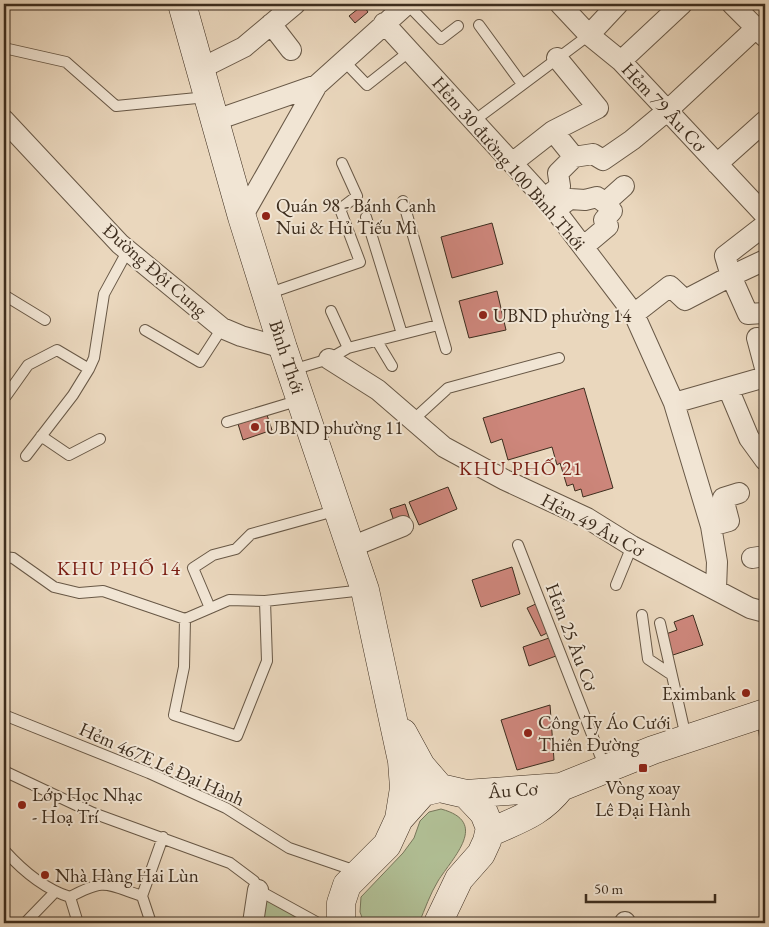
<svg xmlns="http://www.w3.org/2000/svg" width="769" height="927" viewBox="0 0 769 927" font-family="'EB Garamond',serif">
<rect width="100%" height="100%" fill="#ead7bd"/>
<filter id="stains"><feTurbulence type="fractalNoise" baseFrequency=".004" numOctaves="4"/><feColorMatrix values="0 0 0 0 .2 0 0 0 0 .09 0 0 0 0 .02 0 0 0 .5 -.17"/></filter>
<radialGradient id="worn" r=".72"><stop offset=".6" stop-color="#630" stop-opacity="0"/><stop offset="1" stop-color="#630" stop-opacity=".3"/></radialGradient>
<path fill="#b1bf95" stroke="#77765a" d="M441,809C490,822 453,857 438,881C430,894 425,909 419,923H364L360,912L361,897L403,853L414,838L420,821L429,812Z
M265,897L295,916L286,923H256Z"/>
<path fill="#cd867b" stroke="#3d2d1e" d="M363,5L368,12L355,23L349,16Z
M492,223L503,264L452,278L441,237Z
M497,291L506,330L469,338L459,301Z
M584,388L613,488L583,497L581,489L575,491L573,484L567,486L560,463L557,465L552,447L508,460L502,439L491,443L483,418Z
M267,415L272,430L243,440L238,424Z
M448,487L457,509L419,525L409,502Z
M405,504L413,529L398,534L390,509Z
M512,567L520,594L481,607L472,580Z
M540,602L553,630L541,636L527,608Z
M693,615L703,645L673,655L666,634L677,630L674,622Z
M549,638L556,656L529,666L523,647Z
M550,705L554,760L517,770L501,720Z"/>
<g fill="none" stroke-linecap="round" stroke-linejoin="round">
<g stroke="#685846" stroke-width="12">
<path id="service" d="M407,4L441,39L458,26
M479,25L522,84
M4,48L66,62L116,106L207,97
M343,60L367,85L410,51
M475,120L589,35
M403,201L446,349
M366,217L402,334
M267,294L360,262L340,209L357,196L342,163
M4,295L45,320
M331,311L348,348
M145,330L200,362L222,328
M377,341L392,366
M292,370L329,359L348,348L438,325
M6,396L28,365L57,350L89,369
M413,420L448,388L559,358
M227,422L300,400
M41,436L69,455L100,439
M26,456L73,395L89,369L94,358L104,294L128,250
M518,545L605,768
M4,557L13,558L54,587L79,593L103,591L185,619L229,600L265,601L364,590
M616,585L632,546
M210,608L193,568L213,555L236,549L251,534L338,510
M642,615L648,659L669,673
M185,619L184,667L174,715L237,736L267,661L265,601
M660,623L686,737
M4,715L149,773L226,808L289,848L356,871
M762,716L765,737
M4,771L93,813L230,863L254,881L258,890L318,923
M4,850C22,870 44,889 70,897
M70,897C105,878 106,884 142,896
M70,897L78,923
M25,923L54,893
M151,923L142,896L163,837"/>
</g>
<g stroke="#685846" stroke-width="22">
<path id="minor" d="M560,4L589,35L621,61L765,215
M732,4L765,37
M384,23L555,210L634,314L674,403L711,526L717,562L716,589
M271,24L291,50
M589,35L618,4
M621,61L682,4
M200,69L244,47L295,4
M4,120L120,244L222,328L241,336L283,348
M216,120L317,85
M553,131L598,108L557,58
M574,157L593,154L603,160L632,140L668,110L756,28
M512,163L553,131L574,157L558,173L560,186L544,199
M717,164L765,121
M555,210L570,199L585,200L597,197L605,203L624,186
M242,217L317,85L407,4
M583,247L608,226L604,220L612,211L605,203
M765,260L731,276L748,314L765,313
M634,314L670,286L685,300L731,276L725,256L765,225
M757,338L765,368
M329,359L378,390L444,447L505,480L587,518L632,546L750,608L765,612
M728,388L749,438L765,460
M674,403L765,377
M711,526L729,521L723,498L739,493
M351,547L403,526
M752,558L765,556
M253,923L258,890
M625,923V922"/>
</g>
<g stroke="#3d2d1e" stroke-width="29">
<path id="secondary" d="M182,4L242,217L283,348L365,590L402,761L404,788L399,819
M403,733L421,766L440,788
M466,794L561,787L653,750L765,713
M489,833C519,819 540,814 561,787
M341,923V903L347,885L387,845L399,819L423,792L440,788L466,794L484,813L490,828L487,841L481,854L459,879L438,923"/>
</g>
<use href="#service" stroke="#f1e5d4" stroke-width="10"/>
<use href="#minor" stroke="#f1e5d4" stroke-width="20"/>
<use href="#secondary" stroke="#f1e5d4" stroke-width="28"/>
</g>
<g fill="#8f2418" stroke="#f1e5d4" stroke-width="2">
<circle cx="266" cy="216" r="5"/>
<circle cx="483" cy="315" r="5"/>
<circle cx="255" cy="427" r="5"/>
<circle cx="746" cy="693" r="5"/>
<circle cx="528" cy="733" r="5"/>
<rect x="638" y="763" width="10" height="10" rx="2.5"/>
<circle cx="22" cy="805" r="5"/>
<circle cx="45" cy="875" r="5"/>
</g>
<g text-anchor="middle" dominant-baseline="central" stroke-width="4" stroke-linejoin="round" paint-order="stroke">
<g font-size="19" fill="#3d2d1e" stroke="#f1e5d4">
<text transform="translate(664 107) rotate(47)">Hẻm 79 Âu Cơ</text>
<text transform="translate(509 163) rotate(49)">Hẻm 30 đường 100 Bình Thới</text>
<text transform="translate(155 270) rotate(41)">Đường Đội Cung</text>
<text transform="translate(287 357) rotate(72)">Bình Thới</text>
<text transform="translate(593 525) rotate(28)">Hẻm 49 Âu Cơ</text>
<text transform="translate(572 637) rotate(69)">Hẻm 25 Âu Cơ</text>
<text transform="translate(162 764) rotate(24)">Hẻm 467E Lê Đại Hành</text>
<text transform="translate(513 790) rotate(-4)">Âu Cơ</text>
</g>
<g font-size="19" fill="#3d2d1e" stroke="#f1e5d4" text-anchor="start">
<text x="276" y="205">Quán 98 - Bánh Canh<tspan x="276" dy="22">Nui &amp; Hủ Tiếu Mì</tspan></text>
<text x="493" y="315">UBND phường 14</text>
<text x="265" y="427">UBND phường 11</text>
<text x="736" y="693" text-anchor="end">Eximbank</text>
<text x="538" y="722">Công Ty Áo Cưới<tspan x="538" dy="22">Thiên Đường</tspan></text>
<text x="643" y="787" text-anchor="middle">Vòng xoay<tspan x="643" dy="22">Lê Đại Hành</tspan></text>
<text x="32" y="794">Lớp Học Nhạc<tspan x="32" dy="22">- Hoạ Trí</tspan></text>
<text x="55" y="875">Nhà Hàng Hai Lùn</text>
</g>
<g font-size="20" letter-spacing="1" fill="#7a1f14" stroke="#f1e5d4">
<text x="521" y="468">KHU PHỐ 21</text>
<text x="119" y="568">KHU PHỐ 14</text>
</g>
</g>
<rect width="769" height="927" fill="none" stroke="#ead7bd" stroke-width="20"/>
<rect x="5" y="5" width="759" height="917" fill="none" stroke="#3d2d1e" stroke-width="2.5"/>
<rect x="10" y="10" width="749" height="907" fill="none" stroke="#3d2d1e"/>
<path d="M586 894v8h129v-8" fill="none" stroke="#3d2d1e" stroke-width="2.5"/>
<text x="594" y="894" font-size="15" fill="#3d2d1e" stroke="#f1e5d4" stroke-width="4" paint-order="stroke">50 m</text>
<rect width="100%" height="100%" filter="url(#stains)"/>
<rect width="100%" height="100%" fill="url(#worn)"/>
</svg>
